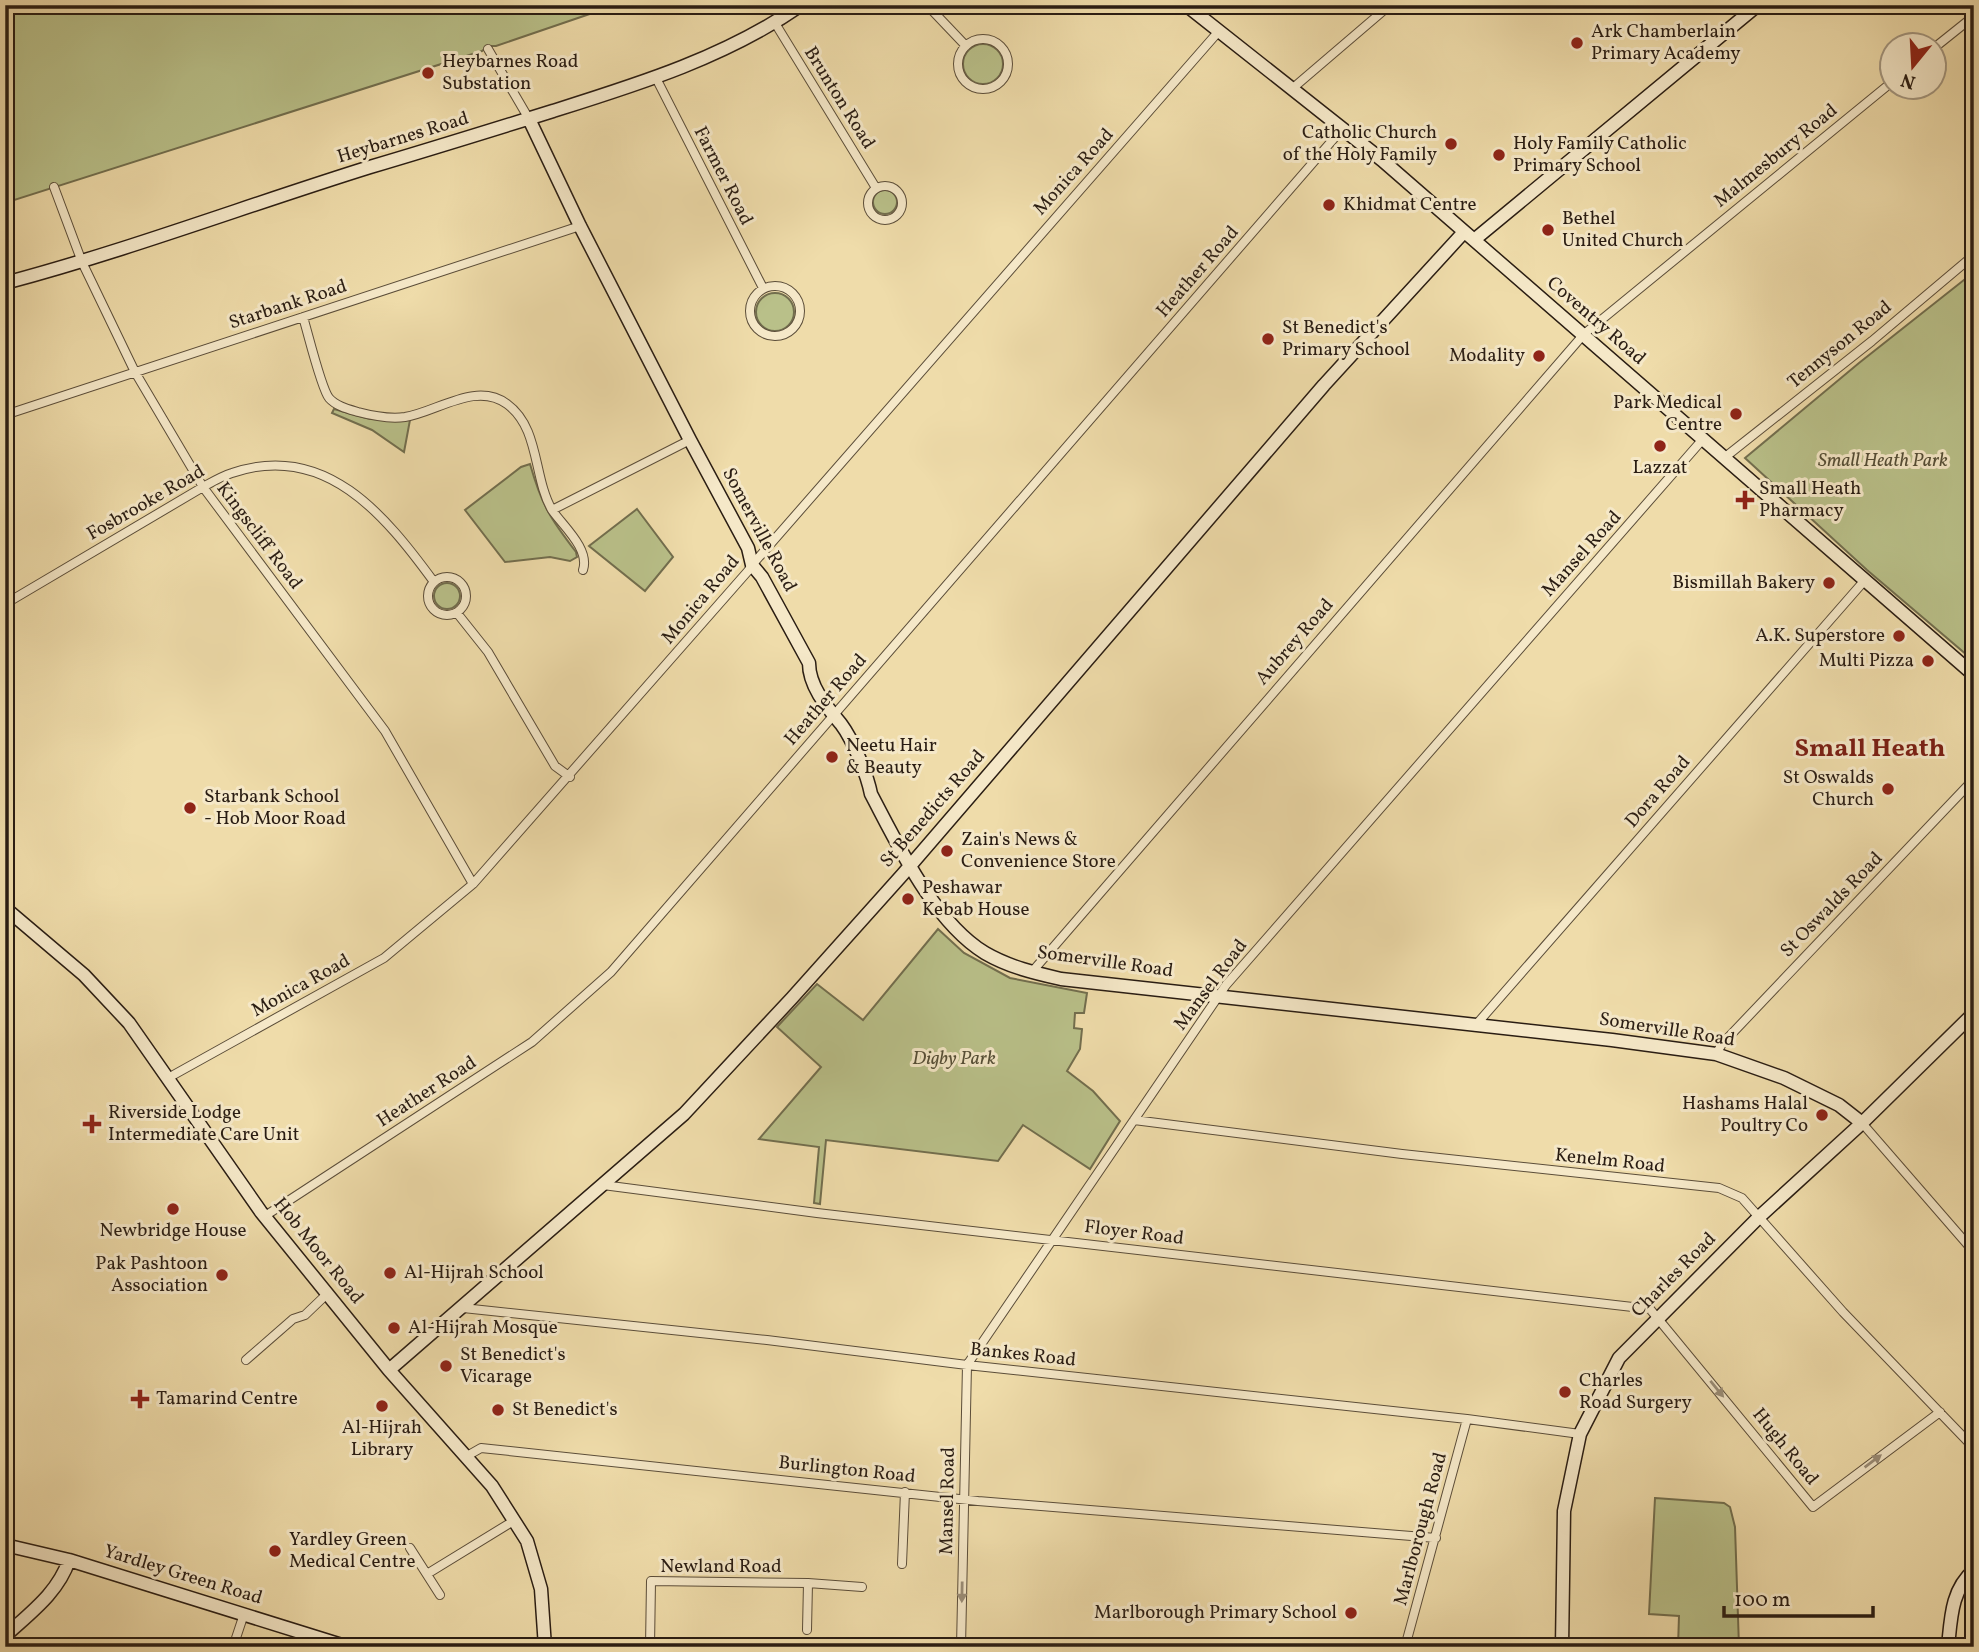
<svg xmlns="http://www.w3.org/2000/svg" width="1979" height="1652" viewBox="0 0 1979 1652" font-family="Vollkorn,serif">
<rect width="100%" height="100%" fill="#efdcaa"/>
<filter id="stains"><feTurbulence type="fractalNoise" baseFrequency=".00286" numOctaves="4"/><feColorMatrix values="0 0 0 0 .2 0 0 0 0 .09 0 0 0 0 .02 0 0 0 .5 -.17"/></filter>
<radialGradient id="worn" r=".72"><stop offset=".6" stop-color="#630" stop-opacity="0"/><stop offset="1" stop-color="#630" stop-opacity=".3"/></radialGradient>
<path fill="#b9c089" stroke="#726e4e" stroke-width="2" d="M5,5H616L496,46H488L482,51L5,203Z
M963 64a20 20 0 1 1 40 0a20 20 0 1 1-40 0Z
M873 202a12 12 0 1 1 24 0a12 12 0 1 1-24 0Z
M1974,272V661L1867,570L1745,458L1859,363Z
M756 312a19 19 0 1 1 38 0a19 19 0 1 1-38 0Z
M334,409L370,419L410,420L404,452L372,430L332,413Z
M530,464C542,506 550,518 576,552L577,557L570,561L550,557L505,562L465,510L521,467Z
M637,509L673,557L645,591L589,546Z
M434 596a13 13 0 1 1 26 0a13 13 0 1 1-26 0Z
M938,929L964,953L1010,978L1087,993L1084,1013H1075L1074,1028L1082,1029L1080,1049L1067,1071L1093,1091L1120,1121L1090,1169L1023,1125L998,1161L826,1140L820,1204L814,1203L819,1147L759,1139L821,1067L777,1027L817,984L863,1020Z
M1655,1498L1724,1503L1730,1507L1735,1527L1739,1647H1678L1679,1616L1649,1614Z"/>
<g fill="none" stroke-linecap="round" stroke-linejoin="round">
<g stroke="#5b4d39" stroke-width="10">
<path id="street" d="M927,5L966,46
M775,23L876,188
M958 64a25 25 0 1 1 50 0a25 25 0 1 1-50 0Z
M1934,48L1974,16
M488,49L529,119
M656,78L763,288
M1293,88L1390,5
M868 203a17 17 0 1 1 34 0a17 17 0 1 1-34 0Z
M54,187L82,262L135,372L203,487L385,731L473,884
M750 311a25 25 0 1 1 50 0a25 25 0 1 1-50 0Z
M303,317C308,333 321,388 329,398C336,406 348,409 358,412C373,416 390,419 405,417C437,412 476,381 507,404C540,428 533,477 552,510L690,440
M5,415L580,226
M1724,458L1872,341L1974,255
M552,510C563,526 590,549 583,570
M428 596a19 19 0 1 1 38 0a19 19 0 1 1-38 0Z
M5,604L203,487C212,482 222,476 232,473C325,441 385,515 434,582
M457,613L488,652L555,766L570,777
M1031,973L1584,334L1892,82
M1475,1026L1865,580
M1716,1054L1722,1044L1974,779
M168,1078L384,958L473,884L748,571L752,565L1219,31
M1134,1120L1402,1154L1719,1188L1742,1198L1843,1312L1974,1448
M1862,1123L1974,1252
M603,1185L817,1213L1650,1309L1813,1507L1940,1412
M265,1216L532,1042L611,972L1343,128
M463,1308L767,1340L967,1365L1467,1419L1580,1434
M246,1360L293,1319L305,1315L328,1293
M467,1456L481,1448L978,1501L1436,1538
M410,1548L440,1595
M902,1564L905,1492
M427,1574L515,1520
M808,1583L862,1587
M233,1647L244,1614
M650,1647L651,1581L808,1583L807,1630
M961,1647L967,1365L1226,985L1703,439
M1405,1647L1467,1419"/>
</g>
<g stroke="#2a1d13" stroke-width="15">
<path id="secondary" d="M1186,5L1382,160L1974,675
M529,119L580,226L690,440L748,548L752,565L762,577L809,663C809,686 826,706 841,724C853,740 867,774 871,794C898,845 934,922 985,953C1009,967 1035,973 1061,979L1612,1040L1716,1054L1784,1078L1839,1105L1862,1123
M1474,240L1758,5
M5,283C129,250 248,205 370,167C431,149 492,130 553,111C639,84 726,57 801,5
M5,908L84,975L129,1023L261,1212L389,1370L492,1486L527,1541L541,1589L545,1647
M389,1370L684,1114L792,998L903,874L1324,385L1464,232
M5,1545L69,1560L348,1647
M5,1636C30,1613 58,1593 69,1560
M1562,1647L1564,1511L1580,1434L1619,1358L1758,1218L1862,1123L1974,1013
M1948,1647C1951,1618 1951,1590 1974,1570"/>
</g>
<use href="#street" stroke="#f5e8c8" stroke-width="8"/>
<use href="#secondary" stroke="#f5e8c8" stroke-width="12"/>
</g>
<defs><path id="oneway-solid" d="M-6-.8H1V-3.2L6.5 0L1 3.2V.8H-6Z" transform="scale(1.75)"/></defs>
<g fill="#9a8d77">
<use href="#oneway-solid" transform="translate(1717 1389) rotate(51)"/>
<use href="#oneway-solid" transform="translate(1873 1461) rotate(-37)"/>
<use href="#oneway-solid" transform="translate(962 1592) rotate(91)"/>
</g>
<g fill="#8f2418" stroke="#f5e8c8" stroke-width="2.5">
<circle cx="1577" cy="43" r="7"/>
<circle cx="428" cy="73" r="7"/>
<circle cx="1451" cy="144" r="7"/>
<circle cx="1499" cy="155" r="7"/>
<circle cx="1329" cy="205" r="7"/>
<circle cx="1548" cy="230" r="7"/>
<circle cx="1268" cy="339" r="7"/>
<circle cx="1539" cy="356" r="7"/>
<circle cx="1736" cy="414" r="7"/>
<circle cx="1660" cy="446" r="7"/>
<path d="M1741.5 489.5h7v7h7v7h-7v7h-7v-7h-7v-7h7z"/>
<circle cx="1829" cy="583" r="7"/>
<circle cx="1899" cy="636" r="7"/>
<circle cx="1928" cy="661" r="7"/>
<circle cx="832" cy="757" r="7"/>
<circle cx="1888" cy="789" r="7"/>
<circle cx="190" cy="808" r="7"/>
<circle cx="947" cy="851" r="7"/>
<circle cx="908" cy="899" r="7"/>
<circle cx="1822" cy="1115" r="7"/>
<path d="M88.5 1113.5h7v7h7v7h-7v7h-7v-7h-7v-7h7z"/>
<circle cx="173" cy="1209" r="7"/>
<circle cx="390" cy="1273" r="7"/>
<circle cx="222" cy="1275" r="7"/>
<circle cx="394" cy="1328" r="7"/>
<circle cx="446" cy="1366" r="7"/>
<circle cx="1565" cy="1392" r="7"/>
<path d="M136.5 1388.5h7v7h7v7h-7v7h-7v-7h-7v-7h7z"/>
<circle cx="382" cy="1406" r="7"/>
<circle cx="498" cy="1410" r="7"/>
<circle cx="275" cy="1551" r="7"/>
<circle cx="1351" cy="1613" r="7"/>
</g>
<g text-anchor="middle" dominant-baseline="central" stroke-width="6" stroke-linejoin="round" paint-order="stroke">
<g font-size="19" fill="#2a1d13" stroke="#f5e8c8" text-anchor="start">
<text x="1591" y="32">Ark Chamberlain<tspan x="1591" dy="22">Primary Academy</tspan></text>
<text x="442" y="62">Heybarnes Road<tspan x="442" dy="22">Substation</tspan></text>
<text x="1437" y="133" text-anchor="end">Catholic Church<tspan x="1437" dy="22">of the Holy Family</tspan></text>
<text x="1513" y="144">Holy Family Catholic<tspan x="1513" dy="22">Primary School</tspan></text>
<text x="1343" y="205">Khidmat Centre</text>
<text x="1562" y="219">Bethel<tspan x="1562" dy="22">United Church</tspan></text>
<text x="1282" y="328">St Benedict's<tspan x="1282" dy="22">Primary School</tspan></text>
<text x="1525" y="356" text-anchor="end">Modality</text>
<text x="1722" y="403" text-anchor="end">Park Medical<tspan x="1722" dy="22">Centre</tspan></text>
<text x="1660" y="468" text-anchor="middle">Lazzat</text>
<text x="1759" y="489">Small Heath<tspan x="1759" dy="22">Pharmacy</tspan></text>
<text x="1815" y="583" text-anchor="end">Bismillah Bakery</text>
<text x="1885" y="636" text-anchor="end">A.K. Superstore</text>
<text x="1914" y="661" text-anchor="end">Multi Pizza</text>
<text x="846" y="746">Neetu Hair<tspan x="846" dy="22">&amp; Beauty</tspan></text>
<text x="1874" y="778" text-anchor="end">St Oswalds<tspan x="1874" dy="22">Church</tspan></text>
<text x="204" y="797">Starbank School<tspan x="204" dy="22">- Hob Moor Road</tspan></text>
<text x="961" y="840">Zain's News &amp;<tspan x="961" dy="22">Convenience Store</tspan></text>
<text x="922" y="888">Peshawar<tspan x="922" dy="22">Kebab House</tspan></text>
<text x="1808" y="1104" text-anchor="end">Hashams Halal<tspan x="1808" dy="22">Poultry Co</tspan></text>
<text x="108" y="1113">Riverside Lodge<tspan x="108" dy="22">Intermediate Care Unit</tspan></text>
<text x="173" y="1231" text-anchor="middle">Newbridge House</text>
<text x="208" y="1264" text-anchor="end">Pak Pashtoon<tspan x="208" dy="22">Association</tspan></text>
<text x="404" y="1273">Al-Hijrah School</text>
<text x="408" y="1328">Al-Hijrah Mosque</text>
<text x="460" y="1355">St Benedict's<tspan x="460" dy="22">Vicarage</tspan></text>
<text x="1579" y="1381">Charles<tspan x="1579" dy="22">Road Surgery</tspan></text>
<text x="156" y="1399">Tamarind Centre</text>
<text x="512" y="1410">St Benedict's</text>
<text x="382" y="1428" text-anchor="middle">Al-Hijrah<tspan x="382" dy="22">Library</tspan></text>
<text x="289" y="1540">Yardley Green<tspan x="289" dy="22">Medical Centre</tspan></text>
<text x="1337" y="1613" text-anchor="end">Marlborough Primary School</text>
</g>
<g font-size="19" fill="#2a1d13" stroke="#f5e8c8">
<text transform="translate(839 98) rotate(58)">Brunton Road</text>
<text transform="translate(403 138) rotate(-17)">Heybarnes Road</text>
<text transform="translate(1776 156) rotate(-39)">Malmesbury Road</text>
<text transform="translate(1074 172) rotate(-48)">Monica Road</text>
<text transform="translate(723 176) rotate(63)">Farmer Road</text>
<text transform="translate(1198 272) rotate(-49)">Heather Road</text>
<text transform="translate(288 305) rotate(-18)">Starbank Road</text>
<text transform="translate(1596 321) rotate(41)">Coventry Road</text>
<text transform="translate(1840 345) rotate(-39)">Tennyson Road</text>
<text transform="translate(146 503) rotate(-30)">Fosbrooke Road</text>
<text transform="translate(759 530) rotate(62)">Somerville Road</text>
<text transform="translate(259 536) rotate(53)">Kingscliff Road</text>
<text transform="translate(1582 554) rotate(-48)">Mansel Road</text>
<text transform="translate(701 600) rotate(-50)">Monica Road</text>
<text transform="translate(1295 642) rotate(-49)">Aubrey Road</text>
<text transform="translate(826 700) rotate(-49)">Heather Road</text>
<text transform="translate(1658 792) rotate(-49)">Dora Road</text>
<text transform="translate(933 809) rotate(-49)">St Benedicts Road</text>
<text transform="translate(1832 905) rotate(-46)">St Oswalds Road</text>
<text transform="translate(1105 962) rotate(8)">Somerville Road</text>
<text transform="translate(1211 985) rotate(-53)">Mansel Road</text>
<text transform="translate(301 986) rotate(-29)">Monica Road</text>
<text transform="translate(1667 1030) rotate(9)">Somerville Road</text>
<text transform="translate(427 1092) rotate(-33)">Heather Road</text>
<text transform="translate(1610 1161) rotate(6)">Kenelm Road</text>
<text transform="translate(1134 1233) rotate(7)">Floyer Road</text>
<text transform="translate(318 1251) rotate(51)">Hob Moor Road</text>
<text transform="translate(1674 1275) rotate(-45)">Charles Road</text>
<text transform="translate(1023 1355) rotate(6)">Bankes Road</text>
<text transform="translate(1785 1447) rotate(51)">Hugh Road</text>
<text transform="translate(847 1470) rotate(6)">Burlington Road</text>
<text transform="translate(948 1501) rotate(-89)">Mansel Road</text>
<text transform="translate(1421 1529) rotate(-75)">Marlborough Road</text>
<text x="721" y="1567">Newland Road</text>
<text transform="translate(183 1575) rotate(17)">Yardley Green Road</text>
</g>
<g font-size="19" font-style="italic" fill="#554e36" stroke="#f5e8c8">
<text x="1883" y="461">Small Heath Park</text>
<text x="954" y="1059">Digby Park</text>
</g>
<g font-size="26" font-weight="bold" fill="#7a1f14" stroke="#f5e8c8">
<text x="1870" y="749">Small Heath</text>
</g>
</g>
<rect width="1979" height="1652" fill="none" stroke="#efdcaa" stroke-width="28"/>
<rect x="7" y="7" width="1965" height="1638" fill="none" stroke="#2a1d13" stroke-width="3.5"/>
<rect x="14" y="14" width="1951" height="1624" fill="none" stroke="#2a1d13" stroke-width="2"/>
<g transform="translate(1913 66) rotate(198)"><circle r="33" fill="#f5e8c8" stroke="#a49780" stroke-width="2"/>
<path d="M0-5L12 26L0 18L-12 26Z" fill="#8f2418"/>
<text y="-10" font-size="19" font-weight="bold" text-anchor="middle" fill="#2a1d13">N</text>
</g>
<path d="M1724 1606v10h149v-10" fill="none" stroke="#2a1d13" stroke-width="3.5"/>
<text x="1734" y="1606" font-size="21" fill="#2a1d13" stroke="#f5e8c8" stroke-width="5" paint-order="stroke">100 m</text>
<rect width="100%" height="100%" filter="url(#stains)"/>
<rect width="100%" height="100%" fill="url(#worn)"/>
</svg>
